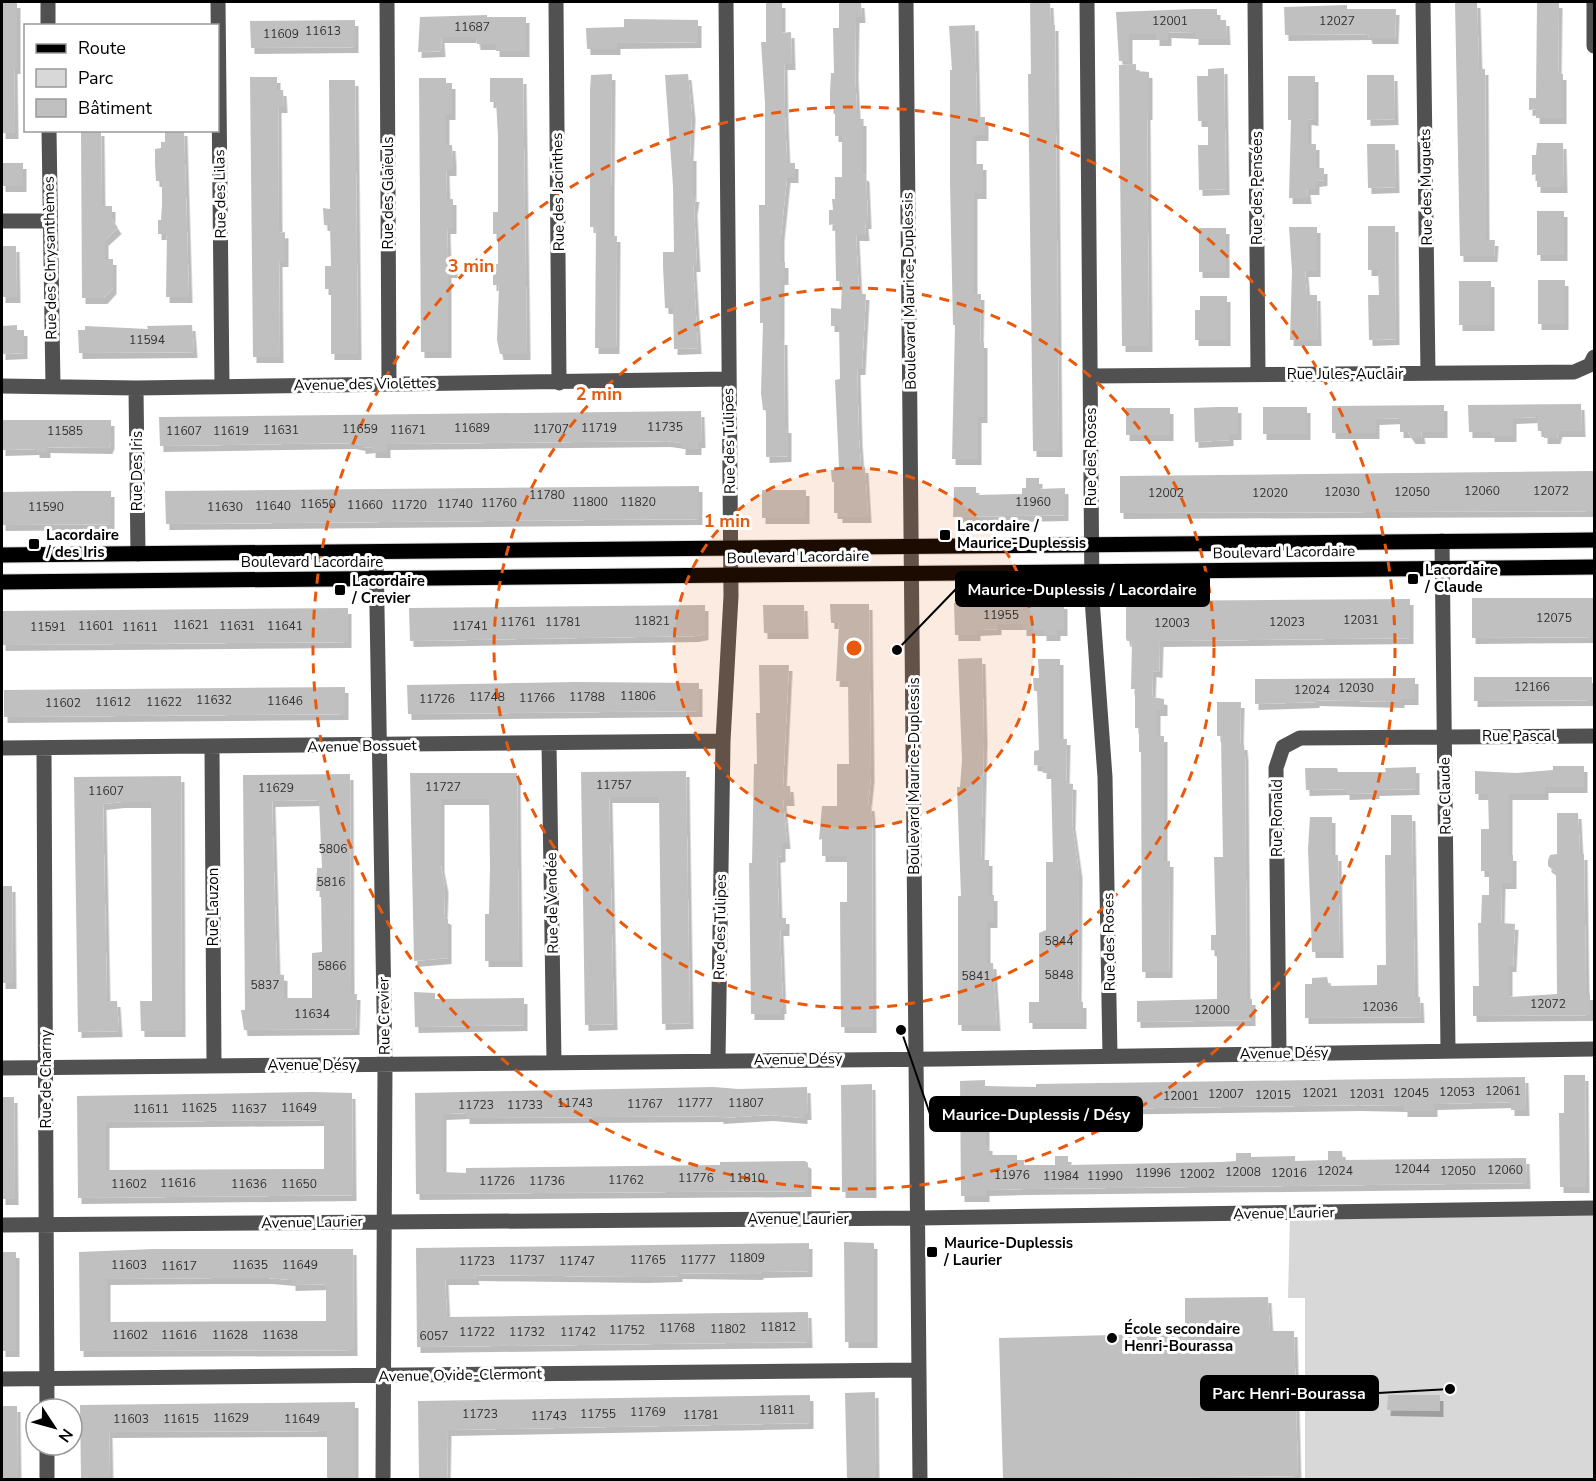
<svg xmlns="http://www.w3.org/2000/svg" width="1596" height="1481" viewBox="0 0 1596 1481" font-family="'Nunito Sans',sans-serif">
<defs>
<filter id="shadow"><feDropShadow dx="3.5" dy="6" stdDeviation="0" flood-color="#0004"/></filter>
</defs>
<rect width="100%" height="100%" fill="#fff"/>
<path fill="#d8d8d8" d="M1594,1208V1479H1305V1298H1288L1290,1213Z"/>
<path fill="#c0c0c0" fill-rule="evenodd" filter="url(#shadow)" d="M2,2H17V68H14L15,133H2Z
M766,2H782V33L791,32L792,64H784L785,117L787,163H795V177H787L781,235V262H785V279H781V339H784L785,427H788V456L766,457V410H763L761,393L763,323H760L759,205H765V103L761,42H766Z
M839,2H861L862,17H856L855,73L857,113H860V120H863V174L866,176L868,223H865L866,235H856L859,294H866L862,369H857L859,439L861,467H865L868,517H839V513H834V482H832L831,470H837L839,467L835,380L840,379L839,326H831V308L841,309L842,281H836L835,224L829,225V210H833L832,199H835V177H842V136H835V107L830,108V92L831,73H834L833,28H839Z
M1030,2H1050L1051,25H1055L1059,451H1033L1028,74H1031Z
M1455,2H1477L1479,69H1485L1486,240H1495L1494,256H1460Z
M1537,2H1559L1558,74H1563V118H1536V109L1529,110V98H1536Z
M1347,5V9H1396L1395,38H1369L1368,34L1285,35L1284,7Z
M1195,9H1217V20H1226L1227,39H1195V33L1168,32V40H1156V34H1129V61H1119L1116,12Z
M487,15V17H526V51H496V44H477L476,37H441L442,51L418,52L420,17Z
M624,19L698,20V42L617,43V49H587L586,28L624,27Z
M355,20V47L251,48L250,21Z
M975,25L977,117H985V135H973V164H983V193H974V294H981L980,342H984V417H978V459H952L955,325H953L950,183V70H952L949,26Z
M1136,64V71L1149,72V114H1147L1149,346H1122L1119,72V65Z
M1224,68L1226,189L1199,190L1198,145H1208V121H1198L1197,76H1208V69Z
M612,74L611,186V236H617L616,348H595L596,227H590V90L591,75Z
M688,74L692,114L690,155H693V196H696L694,209L697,266H693L698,348L674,349L673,308H665L663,266V252H674L673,186L665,75Z
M1367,75H1394L1395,119L1367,120Z
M1288,76H1315V120L1308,119V144H1316V168H1324V180L1316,181V189H1307L1308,198H1289L1291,120H1288Z
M250,77H277V90H283L284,107H278L279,233L285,232V261H279L280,357H253Z
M419,78H446V83H452V114H446V145H452L453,159V170H446L447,199H453V228H447L448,260H454V272H448V352H421Z
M490,78H523L527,354H500L497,340L499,285H493V264H498V234H493V212H498V136L496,102H490Z
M329,80H355L358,354H331V289H325V266H331L330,225H324L323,208L330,209Z
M81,130H101L102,206H112V219L118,228L105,240V259H113V288L104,298H82Z
M165,130H184L189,297H166L167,234H158V220H161L162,205V181H156L155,164V149L161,148V142H165Z
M1537,143H1563L1564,187H1537V174L1532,175V155H1536Z
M1367,144H1395L1396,187L1368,188Z
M2,163H23V186H2Z
M1537,211H1564V255H1537Z
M1368,226H1395L1396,339L1369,340L1368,295H1379L1378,270H1368Z
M1289,227H1317V271H1305L1307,295H1317L1318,340H1290L1292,271Z
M1199,228H1226V272H1199Z
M2,246H16L17,297H2Z
M1538,280H1565V324H1538Z
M1459,281H1491V325H1459Z
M1200,296H1227V340H1195V310H1200Z
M17,325V330H24V353L2,354V326Z
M192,325L194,352L79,353L78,330H85V326L148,329L147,326Z
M1581,404L1582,431H1559L1557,438H1544V431H1538L1537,417L1513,418V436H1491V432H1469L1468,405Z
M1444,405V432H1421L1422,438H1412L1408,432H1400V418L1376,419V433H1332V406Z
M1216,407H1238V434H1230V440L1195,442L1194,408Z
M1263,407H1307V434H1263Z
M1126,408H1170V435H1126Z
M701,411L702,442H698V449H682V443L667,441L387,444V452H372V447L362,448V445L352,443L160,446L159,417Z
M2,420H111V443L109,448L47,447V452H36V449L2,450Z
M1594,471V511L1120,513V476Z
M1026,478H1039V489L1065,488V515L953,517L954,487H976V495L1022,494V488H1026Z
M699,486V519L166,524L165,491Z
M762,490H806V518H762Z
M77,491H111V524L2,525V492Z
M1472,598H1594V637L1472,638Z
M1410,599V638L1160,641L1159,672L1153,671L1152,697L1164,699V710H1157V736H1164V861H1170L1169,972H1142L1141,752H1139V728H1135V689H1131L1132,641H1127L1126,638V601Z
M1016,601L1064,603V630H1057V635H1043V630H1023V624H998V629L977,630V635H955L954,603Z
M830,604H869L871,776L868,805H871L872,816L873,1027H841L840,902H847V856H822V839L819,840L822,806H837V764H849L848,681H836L839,623H831Z
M705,605V634L696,636L410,641L409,608Z
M763,605H804L805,633H764Z
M348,608V642L2,645V611Z
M982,658L984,737L981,860H989V895H994V922H987V963H993L997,1025H958V896H961L957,787H960L962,760L958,659Z
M1038,659H1060V739H1067L1066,783L1073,784L1072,823L1079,872L1078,1002H1083V1023H1029V1002H1039V933L1046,930V862H1053L1051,773H1043V766L1034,765V751L1039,750L1037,691H1034L1033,678H1039Z
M759,665H789L783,786H790L791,800H783L787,843H782V856L777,857L779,918H786V930H780L783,1008H781V1014H751L749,863H752L754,764H757L756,713H760Z
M1474,677H1592V700L1474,701Z
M1415,678V699H1401V702L1316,700V702L1255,704V679Z
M576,682L699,683V711L408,714L407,685Z
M345,687V714L4,717V690Z
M1217,702H1241L1240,744H1244L1245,756L1247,999H1252V1020L1137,1022V1001L1217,999V951L1211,950V935H1216L1214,857H1223L1221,736H1217Z
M1553,766H1584V787H1545V794H1509V855H1513V883H1502L1501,923L1515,924L1513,966H1509V997L1557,994L1556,872L1548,866V860L1550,855L1557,854V813H1578L1580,854H1584L1586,994H1590V1015L1473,1016V986H1479L1478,923H1481L1482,895H1489V871H1481V829H1489L1488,794H1475V771L1516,773L1553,770Z
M1416,767V789L1376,790V793L1346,794V789L1306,790L1305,768H1337L1338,772H1386L1385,768Z
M686,771L690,1023L662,1024L659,797H609L614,1024L585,1025L581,772Z
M410,773H517L519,961H485V914H489L490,866L489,799H441V866L445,887L444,917L448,919V958L414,961Z
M350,774L351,994H357L356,1029L244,1030L241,1010H245L243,775ZM319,800L322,868H317L316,891H321L322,952L312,953V998H284V975L277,974L272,801Z
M181,776L182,1031H141L140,1001H152L151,802H121L103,804L107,1001H117L119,1031L78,1032L74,777Z
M1391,815H1412L1415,997H1420L1421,1017L1305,1018V984H1312V978L1327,977L1329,986L1377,985V965H1386L1385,855H1391Z
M1310,817H1332V855H1338L1340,952H1312L1308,849Z
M2,886H12L13,983H2Z
M414,992L435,993V999L524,998V1025L415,1027Z
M1564,1075H1585L1586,1187H1560L1559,1113H1564Z
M1525,1077L1526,1110H1511V1102L1434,1104V1111H1404V1106L1358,1105L1023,1110V1115L989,1116V1120H986V1145H989V1155H1017V1160H1024V1165H1055V1156H1068V1165L1221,1162L1236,1161V1153H1251V1157L1295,1156V1161L1328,1160V1151H1342L1343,1160L1526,1158L1527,1183L1024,1189L986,1190V1196H961L960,1081L985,1080V1086L1036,1087V1084Z
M872,1084L873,1192H842L841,1085Z
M714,1087L738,1089L807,1087L808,1114H804V1118L770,1115L720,1118V1116L466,1118V1113L443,1114V1172L466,1173V1168L717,1165H720V1162L805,1161L808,1163V1191L416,1194L415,1093Z
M312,1092L352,1093L353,1195L78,1198L77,1096ZM324,1120V1169L106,1170V1122Z
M2,1097H14L15,1199H2Z
M844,1242L874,1243V1342H845Z
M809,1243V1271L761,1272L759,1274L679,1273V1276L644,1277L475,1275L476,1279H445L447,1317L808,1312L809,1342L417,1347L416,1248Z
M154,1249H353L354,1350L80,1351L79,1252ZM212,1278H269L292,1280V1285L326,1284V1321L107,1322V1279Z
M2,1252H16V1351H2Z
M1268,1297L1270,1331H1294L1298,1476L1003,1479L999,1338L1185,1333V1298Z
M875,1392L876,1479H847L845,1393Z
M810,1395V1423L448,1430L447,1479H419L418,1401Z
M1388,1395H1440V1411L1387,1410Z
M355,1402V1479H327V1431L109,1432L110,1479H81L80,1405Z
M2,1406H17L18,1479H2Z"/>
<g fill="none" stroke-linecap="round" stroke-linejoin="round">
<g stroke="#dbdbdb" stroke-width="17">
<path id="major" d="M2,555L1594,540
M2,582L1594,567"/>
</g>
<path stroke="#515151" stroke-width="15" d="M48,2V26
M218,2L222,386
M387,2L389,384
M556,2L559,383
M906,2L920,1480
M1087,2L1092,599L1105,777L1110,1056
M1255,2L1258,374
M1423,2L1428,373
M1594,2V46
M49,130L53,386
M2,221H49
M1091,376L1574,372L1590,365L1594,357
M2,386L136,388L728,379
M136,388L138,554
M1442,541L1448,1051
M376,552L385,1065L383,1480
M549,744L554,1062
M2,748L723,741
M44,748L47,1409
M212,748L214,1065
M1279,1053L1276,768L1283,747L1300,738L1594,736
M718,1060L723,741L731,596L726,2
M2,1068L942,1059L1594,1049
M2,1225L918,1218L1594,1208
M2,1379L918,1370
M47,1480V1445"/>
<use href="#major" stroke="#000" stroke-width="15"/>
</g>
<circle cx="854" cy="648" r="180" fill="#e8590c" fill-opacity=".12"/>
<g fill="none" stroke="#e8590c" stroke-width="3" stroke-dasharray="10 8">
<circle cx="854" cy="648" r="180"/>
<circle cx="854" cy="648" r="360"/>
<circle cx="854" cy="648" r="541"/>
</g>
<g fill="#000" stroke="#fff" stroke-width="2">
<rect x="939" y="529" width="12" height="12" rx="3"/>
<rect x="28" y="538" width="12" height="12" rx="3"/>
<rect x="1407" y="573" width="12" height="12" rx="3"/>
<rect x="334" y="584" width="12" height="12" rx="3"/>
<rect x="926" y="1246" width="12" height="12" rx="3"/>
<circle cx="1112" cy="1338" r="6"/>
</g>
<g text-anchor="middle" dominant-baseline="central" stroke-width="6" stroke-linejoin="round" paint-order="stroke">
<g font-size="12" fill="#303030">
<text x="1170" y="21">12001</text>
<text x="1337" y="21">12027</text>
<text x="472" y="27">11687</text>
<text x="323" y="31">11613</text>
<text x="281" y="34">11609</text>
<text x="147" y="340">11594</text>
<text x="665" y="427">11735</text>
<text x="472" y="428">11689</text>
<text x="599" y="428">11719</text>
<text x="360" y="429">11659</text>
<text x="551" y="429">11707</text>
<text x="281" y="430">11631</text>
<text x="408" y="430">11671</text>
<text x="65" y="431">11585</text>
<text x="184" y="431">11607</text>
<text x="231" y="431">11619</text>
<text x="1482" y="491">12060</text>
<text x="1551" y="491">12072</text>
<text x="1342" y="492">12030</text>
<text x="1412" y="492">12050</text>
<text x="1166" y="493">12002</text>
<text x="1270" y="493">12020</text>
<text x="547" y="495">11780</text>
<text x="590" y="502">11800</text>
<text x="638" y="502">11820</text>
<text x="1033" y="502">11960</text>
<text x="499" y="503">11760</text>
<text x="318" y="504">11650</text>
<text x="455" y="504">11740</text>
<text x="365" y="505">11660</text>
<text x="409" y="505">11720</text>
<text x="273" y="506">11640</text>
<text x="46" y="507">11590</text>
<text x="225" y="507">11630</text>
<text x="1001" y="615">11955</text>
<text x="1554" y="618">12075</text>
<text x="1361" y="620">12031</text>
<text x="652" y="621">11821</text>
<text x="518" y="622">11761</text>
<text x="563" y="622">11781</text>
<text x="1287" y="622">12023</text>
<text x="1172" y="623">12003</text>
<text x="191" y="625">11621</text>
<text x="96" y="626">11601</text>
<text x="237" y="626">11631</text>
<text x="285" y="626">11641</text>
<text x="470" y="626">11741</text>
<text x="48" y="627">11591</text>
<text x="140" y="627">11611</text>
<text x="1532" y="687">12166</text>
<text x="1356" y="688">12030</text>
<text x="1312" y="690">12024</text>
<text x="638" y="696">11806</text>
<text x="487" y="697">11748</text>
<text x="587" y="697">11788</text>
<text x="537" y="698">11766</text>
<text x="437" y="699">11726</text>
<text x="214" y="700">11632</text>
<text x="285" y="701">11646</text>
<text x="113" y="702">11612</text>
<text x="164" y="702">11622</text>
<text x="63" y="703">11602</text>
<text x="614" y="785">11757</text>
<text x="443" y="787">11727</text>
<text x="276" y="788">11629</text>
<text x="106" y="791">11607</text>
<text x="333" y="849">5806</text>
<text x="331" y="882">5816</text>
<text x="1059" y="941">5844</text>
<text x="332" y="966">5866</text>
<text x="1059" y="975">5848</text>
<text x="976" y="976">5841</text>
<text x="265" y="985">5837</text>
<text x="1548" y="1004">12072</text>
<text x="1380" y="1007">12036</text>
<text x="1212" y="1010">12000</text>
<text x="312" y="1014">11634</text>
<text x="1503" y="1091">12061</text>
<text x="1457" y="1092">12053</text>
<text x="1320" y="1093">12021</text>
<text x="1411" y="1093">12045</text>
<text x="1226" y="1094">12007</text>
<text x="1367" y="1094">12031</text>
<text x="1273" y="1095">12015</text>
<text x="1181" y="1096">12001</text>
<text x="575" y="1103">11743</text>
<text x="695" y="1103">11777</text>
<text x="746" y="1103">11807</text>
<text x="645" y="1104">11767</text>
<text x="476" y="1105">11723</text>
<text x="525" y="1105">11733</text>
<text x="199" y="1108">11625</text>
<text x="299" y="1108">11649</text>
<text x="151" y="1109">11611</text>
<text x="249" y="1109">11637</text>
<text x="1412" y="1169">12044</text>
<text x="1505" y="1170">12060</text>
<text x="1335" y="1171">12024</text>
<text x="1458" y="1171">12050</text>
<text x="1243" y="1172">12008</text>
<text x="1153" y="1173">11996</text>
<text x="1289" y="1173">12016</text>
<text x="1197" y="1174">12002</text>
<text x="1012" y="1175">11976</text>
<text x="1061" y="1176">11984</text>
<text x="1105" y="1176">11990</text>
<text x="696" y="1178">11776</text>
<text x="747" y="1178">11810</text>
<text x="626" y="1180">11762</text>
<text x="497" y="1181">11726</text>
<text x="547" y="1181">11736</text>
<text x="178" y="1183">11616</text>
<text x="129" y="1184">11602</text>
<text x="249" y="1184">11636</text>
<text x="299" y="1184">11650</text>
<text x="747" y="1258">11809</text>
<text x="527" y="1260">11737</text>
<text x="648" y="1260">11765</text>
<text x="698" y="1260">11777</text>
<text x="477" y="1261">11723</text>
<text x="577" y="1261">11747</text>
<text x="129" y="1265">11603</text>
<text x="250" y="1265">11635</text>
<text x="300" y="1265">11649</text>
<text x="179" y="1266">11617</text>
<text x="778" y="1327">11812</text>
<text x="677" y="1328">11768</text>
<text x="728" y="1329">11802</text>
<text x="627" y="1330">11752</text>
<text x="477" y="1332">11722</text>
<text x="527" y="1332">11732</text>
<text x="578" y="1332">11742</text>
<text x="130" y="1335">11602</text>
<text x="179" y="1335">11616</text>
<text x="230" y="1335">11628</text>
<text x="280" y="1335">11638</text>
<text x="434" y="1336">6057</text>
<text x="777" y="1410">11811</text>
<text x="648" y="1412">11769</text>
<text x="480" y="1414">11723</text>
<text x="598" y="1414">11755</text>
<text x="701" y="1415">11781</text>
<text x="549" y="1416">11743</text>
<text x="231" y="1418">11629</text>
<text x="131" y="1419">11603</text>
<text x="181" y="1419">11615</text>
<text x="302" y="1419">11649</text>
</g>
<g font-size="15" fill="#000" stroke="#fff">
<text transform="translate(1426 187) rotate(-91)">Rue des Muguets</text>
<text transform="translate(1257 188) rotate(-90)">Rue des Pensées</text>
<text transform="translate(558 192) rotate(-91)">Rue des Jacinthes</text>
<text transform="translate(388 193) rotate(-90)">Rue des Glaïeuls</text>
<text transform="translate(220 194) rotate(-91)">Rue des Lilas</text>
<text transform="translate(50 258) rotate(-91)">Rue des Chrysanthèmes</text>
<text transform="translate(909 291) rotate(-91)">Boulevard Maurice-Duplessis</text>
<text x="1345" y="374">Rue Jules-Auclair</text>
<text transform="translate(365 384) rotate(-1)">Avenue des Violettes</text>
<text transform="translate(729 441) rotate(-91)">Rue des Tulipes</text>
<text transform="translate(1091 457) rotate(-90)">Rue des Roses</text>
<text transform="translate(137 471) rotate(-90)">Rue Des Iris</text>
<text transform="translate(1284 552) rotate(-1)">Boulevard Lacordaire</text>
<text transform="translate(798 557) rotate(-1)">Boulevard Lacordaire</text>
<text x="312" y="562">Boulevard Lacordaire</text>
<text x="1519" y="736">Rue Pascal</text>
<text transform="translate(362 746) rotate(-1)">Avenue Bossuet</text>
<text transform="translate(914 776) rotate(-90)">Boulevard Maurice-Duplessis</text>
<text transform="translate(1445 796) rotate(-91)">Rue Claude</text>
<text transform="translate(1277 818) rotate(-90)">Rue Ronald</text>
<text transform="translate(552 903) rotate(-91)">Rue de Vendée</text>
<text transform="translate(213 907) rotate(-90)">Rue Lauzon</text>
<text transform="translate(720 927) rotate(-89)">Rue des Tulipes</text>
<text transform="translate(1109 942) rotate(-91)">Rue des Roses</text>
<text transform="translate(384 1016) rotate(-91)">Rue Crevier</text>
<text transform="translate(1284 1053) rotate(-1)">Avenue Désy</text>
<text transform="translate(798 1059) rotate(-1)">Avenue Désy</text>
<text x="312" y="1065">Avenue Désy</text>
<text transform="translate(46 1079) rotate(-90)">Rue de Charny</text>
<text transform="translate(1284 1213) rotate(-1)">Avenue Laurier</text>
<text x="798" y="1219">Avenue Laurier</text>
<text transform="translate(312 1222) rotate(-1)">Avenue Laurier</text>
<text transform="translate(460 1375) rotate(-1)">Avenue Ovide-Clermont</text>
</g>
<g font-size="15" font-weight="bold" fill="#000" stroke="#fff" text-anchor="start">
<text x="957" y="526">Lacordaire /<tspan x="957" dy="17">Maurice-Duplessis</tspan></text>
<text x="46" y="535">Lacordaire<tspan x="46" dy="17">/ des Iris</tspan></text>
<text x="1425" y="570">Lacordaire<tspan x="1425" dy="17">/ Claude</tspan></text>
<text x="352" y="581">Lacordaire<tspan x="352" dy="17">/ Crevier</tspan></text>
<text x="944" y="1243">Maurice-Duplessis<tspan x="944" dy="17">/ Laurier</tspan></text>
<text x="1124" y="1329">École secondaire<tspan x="1124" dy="17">Henri-Bourassa</tspan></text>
</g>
</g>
<circle cx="854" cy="648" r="9" fill="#e8590c" stroke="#fff" stroke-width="3"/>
<g font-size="18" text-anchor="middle" font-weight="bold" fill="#e8590c" stroke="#fff" stroke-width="6" stroke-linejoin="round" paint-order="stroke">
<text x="471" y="272">3 min</text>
<text x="599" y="400">2 min</text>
<text x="727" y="527">1 min</text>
</g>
<path fill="none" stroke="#000" stroke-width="2" d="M897 650L956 589M901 1030L930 1114M1450 1389L1378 1393"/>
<g fill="#000" stroke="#fff" stroke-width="2">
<circle cx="897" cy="650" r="6"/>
<circle cx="901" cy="1030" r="6"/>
<circle cx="1450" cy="1389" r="6"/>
</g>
<g fill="#000" stroke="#000" stroke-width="2">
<rect x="956" y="572" width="253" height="34" rx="6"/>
<rect x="930" y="1097" width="212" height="34" rx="6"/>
<rect x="1201" y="1376" width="177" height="34" rx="6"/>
</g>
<g font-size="16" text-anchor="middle" font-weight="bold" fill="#fff">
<text x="1082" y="595">Maurice-Duplessis / Lacordaire</text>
<text x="1036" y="1120">Maurice-Duplessis / Désy</text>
<text x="1289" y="1399">Parc Henri-Bourassa</text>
</g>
<rect width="1596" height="1481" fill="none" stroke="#000000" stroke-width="6"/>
<rect x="24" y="24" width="195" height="108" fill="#ffffff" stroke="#999999" stroke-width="1.5"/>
<rect x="36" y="44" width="30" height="9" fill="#000000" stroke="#999999" stroke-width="1.5"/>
<text x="78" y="54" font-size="18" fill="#000000">Route</text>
<rect x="36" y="69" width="30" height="18" fill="#d8d8d8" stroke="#999999" stroke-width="1.5"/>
<text x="78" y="84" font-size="18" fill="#000000">Parc</text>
<rect x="36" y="99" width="30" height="18" fill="#c0c0c0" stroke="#999999" stroke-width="1.5"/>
<text x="78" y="114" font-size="18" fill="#000000">Bâtiment</text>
<g transform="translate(54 1427) rotate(126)"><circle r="28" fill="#ffffff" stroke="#999999" stroke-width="1.5"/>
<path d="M0-4.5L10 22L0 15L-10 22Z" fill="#000000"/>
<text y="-9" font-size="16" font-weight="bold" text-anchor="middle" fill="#000000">N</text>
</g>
</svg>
